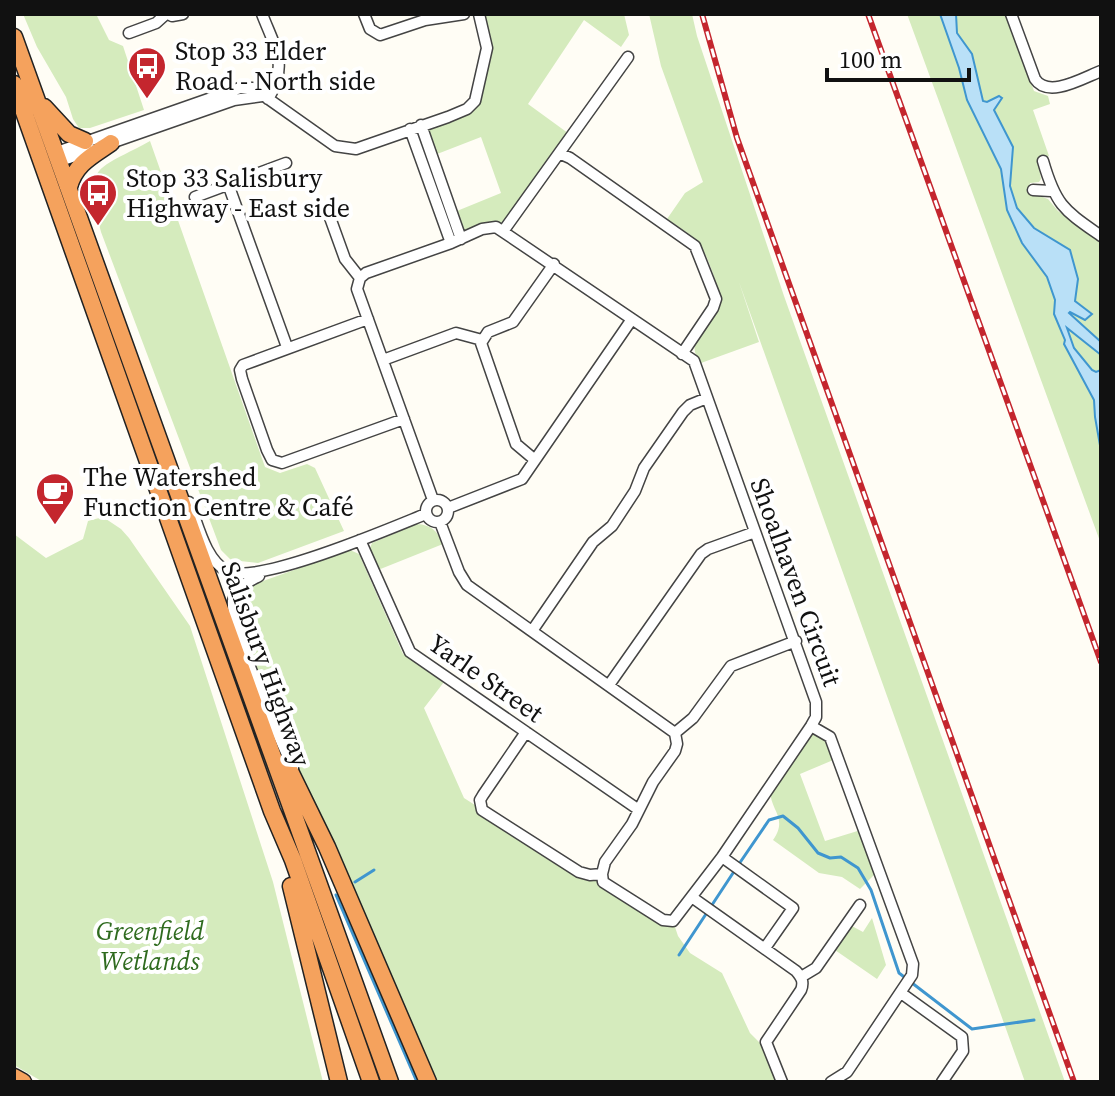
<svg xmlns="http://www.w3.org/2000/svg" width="1115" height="1096" viewBox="0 0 1115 1096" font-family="'Source Serif 4',serif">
<rect width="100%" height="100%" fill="#fffdf5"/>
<path fill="#d5ebbd" d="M23,14H96L109,40L123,46L144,110L90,128H79L73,119L66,97L37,47Z
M479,14H624L629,35L621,47L584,20L528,104L572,136L504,230L496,227L461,239L452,213L501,193L481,137L432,156L421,125L467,109L484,67Z
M649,14H692L697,36L784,296L1065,1082H1025L739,282L759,342L701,363C681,339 714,328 719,305C722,294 706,250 697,241C689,233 677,226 667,219L685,193L703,182L661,66Z
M907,14H1006L1034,91L1048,96L1050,104L1033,110L1049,156L1038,161L1041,179L1039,182L1030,183L1028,192L1048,199L1058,211L1101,241V544Z
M150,141L265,467L280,473L307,464L315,468L344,531L258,563L231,560L221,550L101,232C84,163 94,172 150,141Z
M103,517L121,529L129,538L190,626L273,882L323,1082H43L14,1065V534L46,558L83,539L88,521Z
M417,524C431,525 438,531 443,544L378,570L370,548L372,543Z
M350,550L359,554L403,654L444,682L424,708L464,798L579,872L603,882L673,921L678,936L690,953L722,973L750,1033L767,1050L782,1082H433L270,709L242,636L238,609L243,593L249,586Z
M811,726L825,733L838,758L800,774L825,841L864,829L880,869L860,889L842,877L819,873L773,840C790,816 766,809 771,785C774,774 803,738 811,726Z
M872,918L886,965L877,979L832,948L850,925L863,932Z"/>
<path fill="#b9e0f7" stroke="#3f96cf" stroke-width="2" d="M940,14H956L957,33L972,54L983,101L987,102L999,96L1002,98L994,110L1013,147L1010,186L1017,208L1034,228L1070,250L1078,279L1075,301L1092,314L1085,320L1070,312L1069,313L1101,342V355L1067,328L1074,348L1092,370L1096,372L1101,370V451L1095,417L1094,400L1064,344L1065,340L1054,314L1055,300L1047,277L1022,243L1007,210L1001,169L967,100L959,68Z"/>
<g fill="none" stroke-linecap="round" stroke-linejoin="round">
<path stroke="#3f96cf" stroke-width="3" d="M739,864L769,820L783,816L798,828L818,853L830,858L841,857L858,868L871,890L899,973L972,1029L1034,1020
M355,882L374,870
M336,895L417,1082
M679,955L735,870"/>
<g stroke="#444" stroke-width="13">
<path id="minor" d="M168,14L172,16L183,14
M262,14C275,48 289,65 268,99
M364,14L370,29L380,35L425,20L464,14
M1011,14L1035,79C1048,99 1083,78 1101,71
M129,33L156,23L166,14
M421,125L461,239
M410,129L451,243
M108,144L234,100L262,96
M57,152L240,88H253L335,146L356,149L448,117L467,109L475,101L487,48L479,14
M561,154L570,158L695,246L716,299L713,308L682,354
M60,161L93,150
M1043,161C1056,206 1064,210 1101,236
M228,184L287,347
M1033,190L1051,191
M195,197L286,163
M328,212L345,259L360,278
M504,230L628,57
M368,319L243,365L240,370L242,379L267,450L272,460L282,463L404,419
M383,360L456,333L482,340
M535,460L516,444L481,343L488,332L513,322L554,264
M426 511a11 11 0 1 1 22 0a11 11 0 1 1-22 0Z
M433,500L357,289L360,278L366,273L451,243L482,229L496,227L694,361L816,702V717L811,726L722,857L673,921L663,920L603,882L602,874L605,862L632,824L653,782L675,751L677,744L675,733L467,585L459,572L440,522
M189,502C198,524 205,560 227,571C257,586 391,528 426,514
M448,508L522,479L632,319
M360,540L410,652L639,810
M259,576C248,582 235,587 233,601C230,631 279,736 293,768
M532,631L593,542L612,526L635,491L644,468L683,412L690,405L707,398
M609,685L701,554L708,549L755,532
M811,726L830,737L913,964L912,975L847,1072L831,1082
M526,732L483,795L480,800L482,810L579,872L590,875L602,874
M675,733L693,718L731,666L796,641
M722,857L793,908L765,948
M693,898L796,971C802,978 804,982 801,990L766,1042L782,1082
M801,977L816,968L860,905
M901,993L962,1037L963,1051L942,1082"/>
</g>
<g stroke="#222" stroke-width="19">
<path id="highway" d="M14,37L390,1082
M14,84L272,811L293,860L371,1082
M44,107L69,134L85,141
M69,187C75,164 92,156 111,143
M286,763L327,847L428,1082
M291,886L339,1082
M14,1077L23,1082"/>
</g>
<use href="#minor" stroke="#fff" stroke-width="10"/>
<use href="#highway" stroke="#f5a25d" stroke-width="16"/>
<g stroke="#c4262e" stroke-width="6">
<path id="rail" d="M702,14L737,138L1074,1082
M868,14L1101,662"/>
</g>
<use href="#rail" stroke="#fff" stroke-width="3" stroke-dasharray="9" stroke-linecap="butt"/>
</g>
<defs>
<g id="bus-pin" transform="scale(2)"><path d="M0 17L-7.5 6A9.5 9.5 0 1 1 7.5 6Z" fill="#c4262e" stroke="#fff"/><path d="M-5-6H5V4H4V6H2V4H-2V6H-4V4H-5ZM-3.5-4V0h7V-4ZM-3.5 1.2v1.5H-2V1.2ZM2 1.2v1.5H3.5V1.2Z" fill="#fff"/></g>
<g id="cafe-pin" transform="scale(2)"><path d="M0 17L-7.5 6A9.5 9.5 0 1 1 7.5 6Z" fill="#c4262e" stroke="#fff"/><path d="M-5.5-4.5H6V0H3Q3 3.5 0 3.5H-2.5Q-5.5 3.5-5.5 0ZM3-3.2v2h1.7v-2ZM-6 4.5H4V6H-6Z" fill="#fff"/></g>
</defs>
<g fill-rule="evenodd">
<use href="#bus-pin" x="147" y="66"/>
<use href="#bus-pin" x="98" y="193"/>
<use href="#cafe-pin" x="55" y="492"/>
</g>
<g text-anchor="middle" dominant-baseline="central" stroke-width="8" stroke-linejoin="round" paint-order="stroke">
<g font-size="26" fill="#111" stroke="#fff" text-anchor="start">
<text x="175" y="51">Stop 33 Elder<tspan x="175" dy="30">Road - North side</tspan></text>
<text x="126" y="178">Stop 33 Salisbury<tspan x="126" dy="30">Highway - East side</tspan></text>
<text x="83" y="477">The Watershed<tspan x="83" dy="30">Function Centre &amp; Café</tspan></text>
</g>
<g font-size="26" fill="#111" stroke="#fff">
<text transform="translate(796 582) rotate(70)">Shoalhaven Circuit</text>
<text transform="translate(266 664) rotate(70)">Salisbury Highway</text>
<text transform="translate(486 678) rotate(35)">Yarle Street</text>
</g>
<g font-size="26" font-style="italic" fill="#2f6b1f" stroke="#fff">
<text x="150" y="931">Greenfield<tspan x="150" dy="30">Wetlands</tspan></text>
</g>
</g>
<rect width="1115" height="1096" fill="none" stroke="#111111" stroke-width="32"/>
<path d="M827 68v12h142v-12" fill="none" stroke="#111111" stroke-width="4"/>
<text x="839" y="68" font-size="24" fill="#111111" stroke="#ffffff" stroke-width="6" paint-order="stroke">100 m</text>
</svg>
